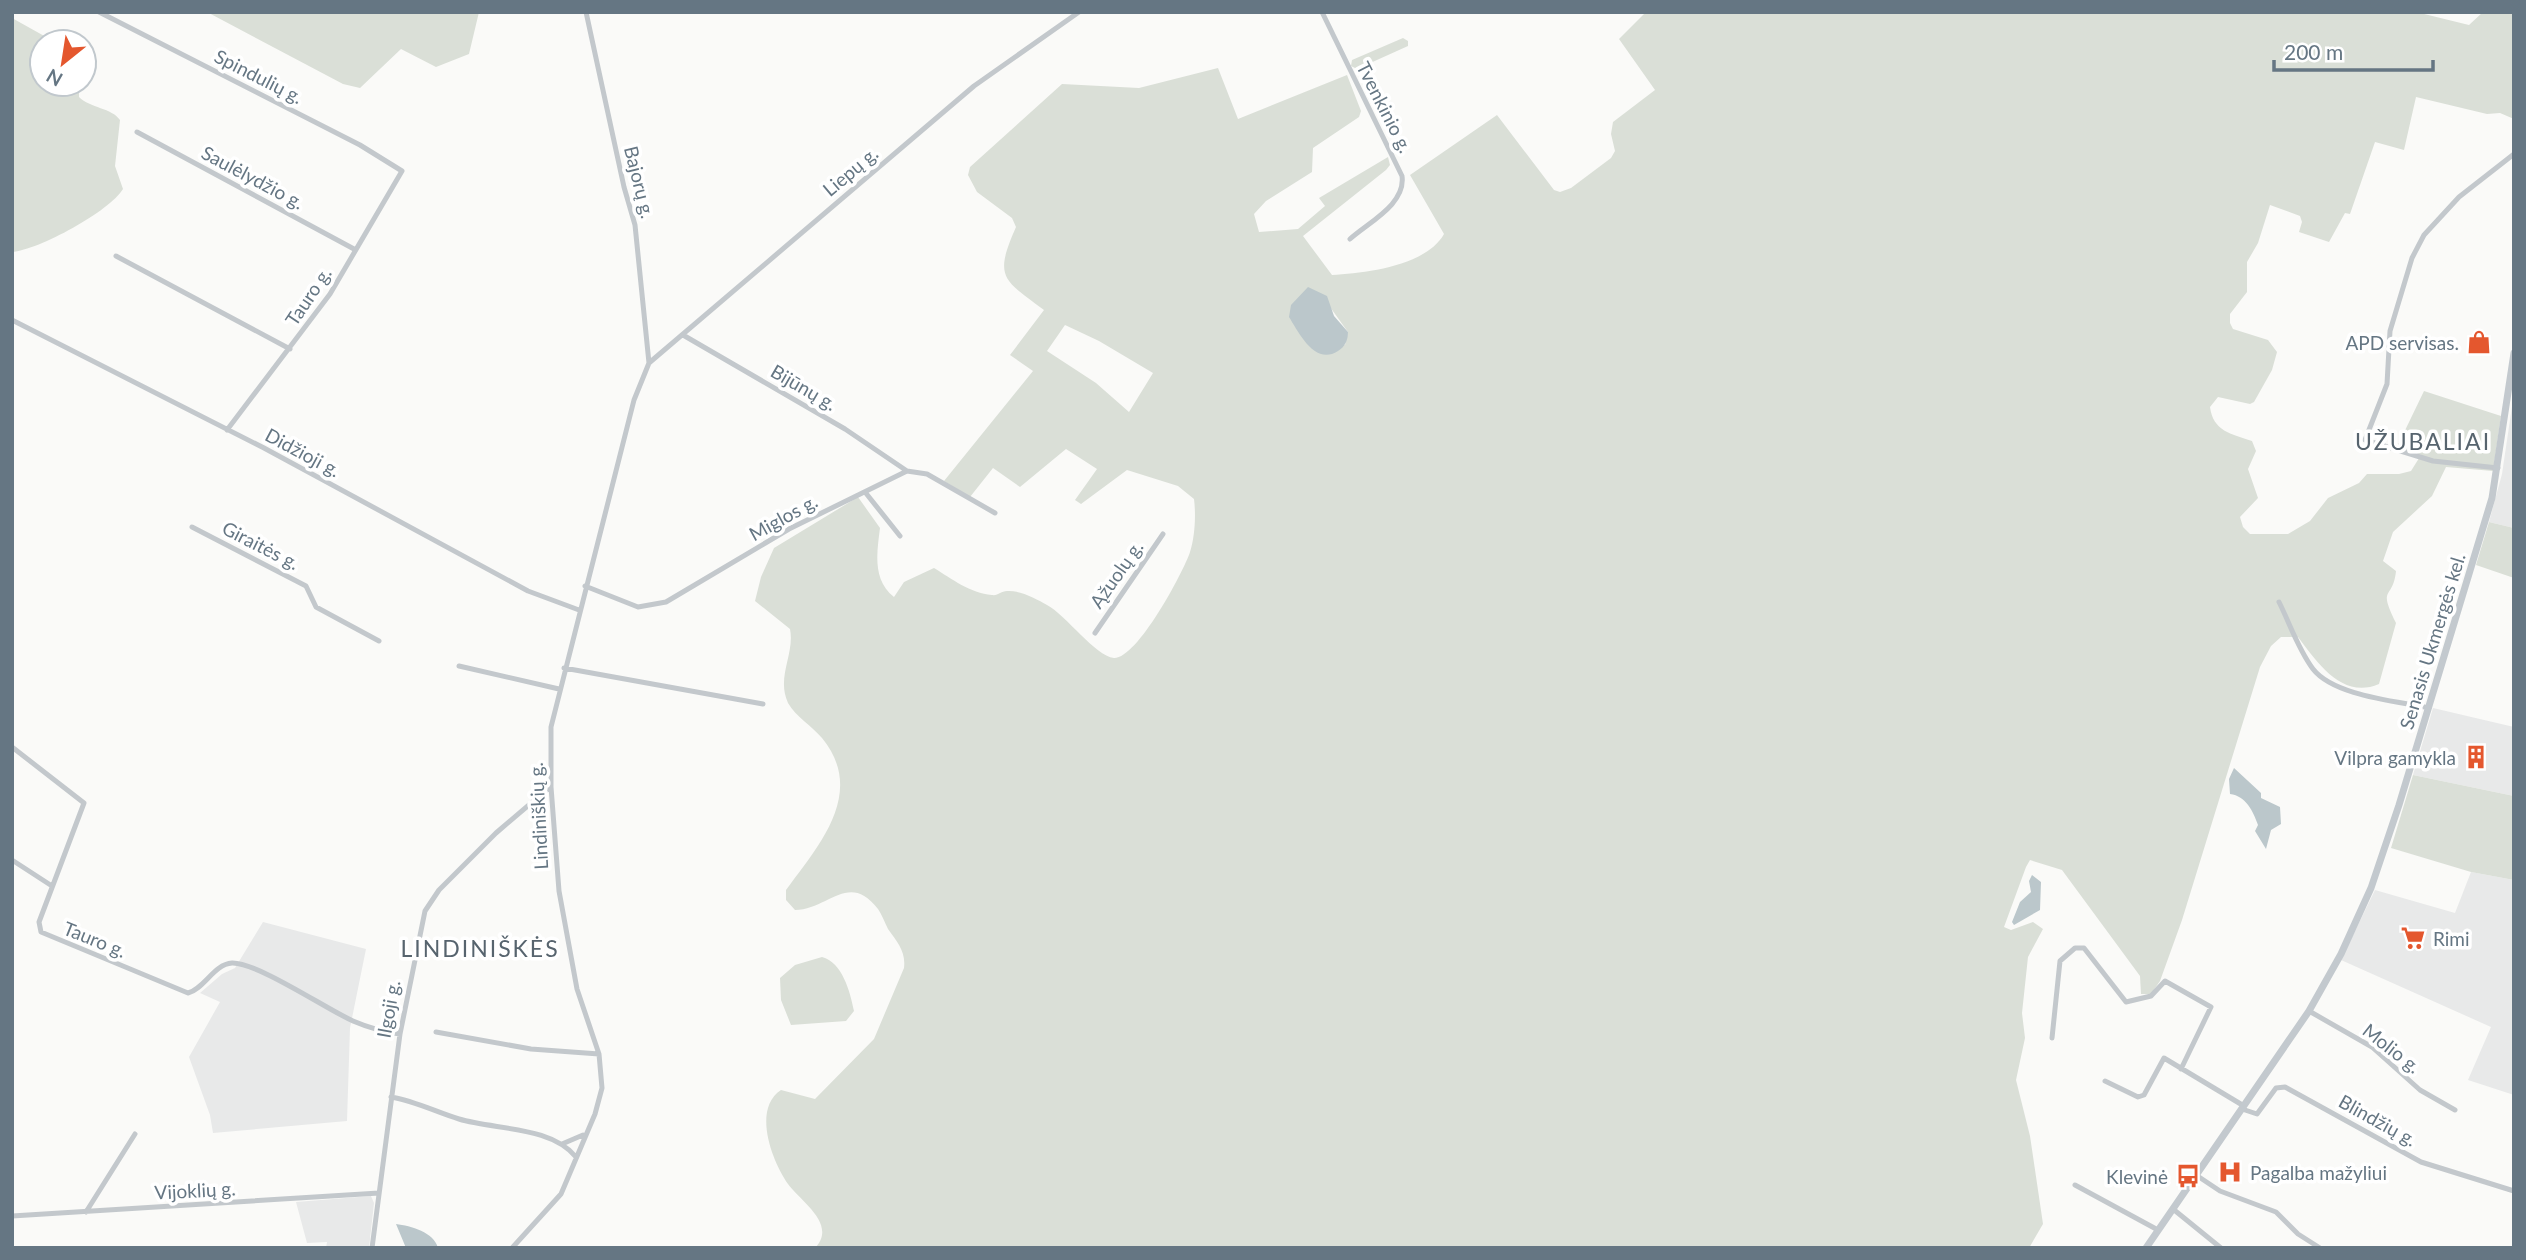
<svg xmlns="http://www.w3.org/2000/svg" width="2526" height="1260" viewBox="0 0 2526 1260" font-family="Lato,sans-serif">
<rect width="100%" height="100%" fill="#fafaf8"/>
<path fill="#e8e9e9" d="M2514,393V528L2489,522L2502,474Z
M2433,708L2514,727V796L2413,775Z
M2471,872L2514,880V1095L2468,1080L2491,1027L2341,960L2375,890L2455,913Z
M263,922L366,949L350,1028L347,1121L213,1133L210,1115L189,1057L220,1002L200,993L222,974L235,968Z
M371,1196L374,1203L369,1248H326L327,1242L307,1243L296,1202Z"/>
<path fill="#dadfd7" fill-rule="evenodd" d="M207,12H479L469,54L436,67L401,49L360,88L343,84Z
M1646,12H2416L2469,25L2483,12H2514V119L2500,113L2487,114L2416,97L2404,150L2375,142L2350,214L2345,213L2329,242L2299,232L2302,222L2300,216L2270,205L2258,243L2247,262V292L2230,314V323L2233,329L2268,340L2277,352L2272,370L2254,402L2250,404L2218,397L2210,407C2213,431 2231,434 2252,441L2256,451L2248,469L2258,498L2240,517L2243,527L2250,534H2288L2310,521L2328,498L2359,483L2367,474H2399L2411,471L2421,455L2397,447L2424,391L2501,416L2493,471L2446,467L2432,496L2393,532L2383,561L2396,571C2393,601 2377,585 2396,623L2379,684C2342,700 2317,662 2298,637H2281L2271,646L2260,667L2182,920L2160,981L2151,994H2141L2140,976L2062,870L2030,860L2026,867L2004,927L2011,930L2033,922L2043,929L2028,957L2022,1013L2025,1038L2016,1080L2030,1136L2043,1224L2029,1248H815C838,1224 800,1201 788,1184C772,1161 752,1109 781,1090L815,1099L874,1039L904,968C906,951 897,942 888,929C885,923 882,915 878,909C849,871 829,909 795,910L786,900V890C818,846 867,793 822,738C812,726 796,717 788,703C776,677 795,654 790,629L755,601L761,577L774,548L858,497L880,528C877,552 872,580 894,597L904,582L934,568C952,579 970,593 992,595C998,596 1001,591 1007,591C1020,590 1037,599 1047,605C1066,615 1095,656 1114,658C1137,659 1183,573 1190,552C1195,537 1196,515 1194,499L1178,486L1127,470L1081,504L1075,500L1097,469L1066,449L1020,487L993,468L970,497L944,481L1033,371L1010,355L1044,310C1002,279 994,277 1016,227L1012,218L977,192L968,175L970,167L1062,84L1139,88L1218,68L1238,119L1347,75L1361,111L1359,117L1313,148L1312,172L1266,201L1254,214L1259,232L1298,229L1325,206L1319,198L1388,157L1390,165L1386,170L1303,236L1332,275C1366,273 1426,266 1444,234L1410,175L1497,115L1554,190L1560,192L1571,188L1611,158L1615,151L1611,134L1613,122L1655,90L1619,39ZM1291,305L1330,307L1348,332L1345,345ZM1065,325L1099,341L1153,373L1129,412L1096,383L1047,351Z
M12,18L55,42H42V84H79V97C90,108 112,108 120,120L115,166L123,189C110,211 39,250 12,252Z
M1403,38L1408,41V46L1357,69L1351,66L1352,60Z
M2489,522L2514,528V578L2476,565Z
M2413,775L2514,796V880L2471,872L2391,848Z
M822,957C842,962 850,991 854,1011L846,1021L791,1025L781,1000L780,978L795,965Z"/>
<path fill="#bbc7cb" d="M1308,287L1327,296L1334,316L1348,332C1348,340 1345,347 1338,351C1315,366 1299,333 1289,317L1291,305Z
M2234,768L2261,793V798L2280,807L2281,824L2271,830L2266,849L2255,831L2258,825C2253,811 2246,796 2230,794L2229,779Z
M2032,875L2041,882L2040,910L2014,925L2012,922L2020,902L2031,892L2029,881Z
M396,1224C411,1226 434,1232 438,1248H406Z"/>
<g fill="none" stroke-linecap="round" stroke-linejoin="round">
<path stroke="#c3c8cc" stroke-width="5" d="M99,12L360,145L402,171L330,294L227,430
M1322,12L1402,176C1406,204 1369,222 1350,239
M137,132L354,249
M116,256L290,349
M12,320L264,448L528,591L579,610
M683,335L845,429L907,471
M649,363L974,86L1079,12
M2498,468L2433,461L2365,440L2387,384L2390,331L2412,258L2424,235L2459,197L2514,154
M865,492L900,536
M192,527L306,586L316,607L379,641
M585,586L638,607L666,602L789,529L907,471L927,474L995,513
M2279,602C2290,624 2298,649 2313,669C2334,696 2397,701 2429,708
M1095,633L1163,534
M459,666L559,689
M564,668L763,704
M12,747L84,803L39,922L41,932L188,993C204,989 214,964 232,963C257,962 328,1010 353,1021C367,1027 384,1032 400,1034
M12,860L52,886
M2309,1011L2372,1047L2420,1090L2455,1110
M436,1032L531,1049L599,1054
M2052,1038L2060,961L2075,948H2084L2126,1002L2151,996L2165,981L2211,1007L2181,1069
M2105,1081L2138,1097L2144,1095L2164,1058L2244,1106
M391,1097C415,1101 436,1112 459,1119C495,1130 551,1126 576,1157
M2242,1109L2257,1114L2276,1088L2285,1087L2421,1162L2514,1191
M562,1144L583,1135
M2196,1175L2220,1191L2276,1212L2298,1234L2320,1248
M2075,1185L2158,1230
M2173,1209L2221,1248
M86,1212L135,1134
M12,1216L379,1193
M372,1248L400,1034L425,911L439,890L496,833L550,787
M512,1248L561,1194L595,1114L602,1088L599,1054L577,989L559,891L551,787V727L634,400L649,363L635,225L624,187L586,12"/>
<path stroke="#c3c9ce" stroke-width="7" d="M2146,1248L2309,1011L2341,954L2371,888L2399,805L2492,498L2514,353"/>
</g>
<defs>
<g id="shop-bare" transform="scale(1.89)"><path d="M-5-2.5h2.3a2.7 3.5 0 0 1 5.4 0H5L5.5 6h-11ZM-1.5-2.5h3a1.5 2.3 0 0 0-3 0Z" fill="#e4572e" stroke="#fff" stroke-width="2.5" paint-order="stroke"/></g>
<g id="building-bare" transform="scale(1.89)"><path d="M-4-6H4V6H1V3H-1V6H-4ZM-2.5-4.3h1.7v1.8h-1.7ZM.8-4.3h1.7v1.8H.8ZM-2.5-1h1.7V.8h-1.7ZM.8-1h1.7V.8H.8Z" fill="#e4572e" stroke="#fff" stroke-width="2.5" paint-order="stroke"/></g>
<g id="supermarket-bare" transform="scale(1.89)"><path d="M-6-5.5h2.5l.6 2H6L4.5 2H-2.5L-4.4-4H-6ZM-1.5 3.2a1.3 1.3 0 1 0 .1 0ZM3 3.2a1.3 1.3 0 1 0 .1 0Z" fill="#e4572e" stroke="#fff" stroke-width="2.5" paint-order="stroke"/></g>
<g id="hospital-bare" transform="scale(1.89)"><path d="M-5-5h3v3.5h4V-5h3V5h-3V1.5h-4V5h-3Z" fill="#e4572e" stroke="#fff" stroke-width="2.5" paint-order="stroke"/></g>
<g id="bus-bare" transform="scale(1.89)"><path d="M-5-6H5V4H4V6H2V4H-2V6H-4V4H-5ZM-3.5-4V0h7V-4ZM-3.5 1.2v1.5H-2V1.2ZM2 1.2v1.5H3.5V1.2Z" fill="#e4572e" stroke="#fff" stroke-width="2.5" paint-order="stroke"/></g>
</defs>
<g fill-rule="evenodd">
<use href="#shop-bare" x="2479" y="342"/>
<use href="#building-bare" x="2476" y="757"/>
<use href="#supermarket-bare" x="2413" y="938"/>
<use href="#hospital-bare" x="2230" y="1172"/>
<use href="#bus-bare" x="2188" y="1176"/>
</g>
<g text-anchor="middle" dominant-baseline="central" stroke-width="7" stroke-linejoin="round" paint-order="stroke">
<g font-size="19" fill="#657683" stroke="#fff">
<text transform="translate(259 76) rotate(27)">Spindulių g.</text>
<text transform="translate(1385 107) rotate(63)">Tvenkinio g.</text>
<text transform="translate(850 171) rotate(-40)">Liepų g.</text>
<text transform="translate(253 177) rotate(28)">Saulėlydžio g.</text>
<text transform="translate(640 182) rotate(76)">Bajorų g.</text>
<text transform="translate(308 296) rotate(-56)">Tauro g.</text>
<text transform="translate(804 387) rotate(30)">Bijūnų g.</text>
<text transform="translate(303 452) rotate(28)">Didžioji g.</text>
<text transform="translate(783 517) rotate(-29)">Miglos g.</text>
<text transform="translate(261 545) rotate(27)">Giraitės g.</text>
<text transform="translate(1116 574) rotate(-55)">Ąžuolų g.</text>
<text transform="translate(2432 641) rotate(-73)">Senasis Ukmergės kel.</text>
<text transform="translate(538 816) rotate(-93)">Lindiniškių g.</text>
<text transform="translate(95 939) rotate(22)">Tauro g.</text>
<text transform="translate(388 1009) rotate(-80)">Ilgoji g.</text>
<text transform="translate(2392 1048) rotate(38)">Molio g.</text>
<text transform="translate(2378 1120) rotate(29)">Blindžių g.</text>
<text transform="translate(195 1190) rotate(-3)">Vijoklių g.</text>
</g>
<g font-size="19" fill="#657683" stroke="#fff" text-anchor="end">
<text x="2459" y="342">APD servisas.</text>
<text x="2456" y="757">Vilpra gamykla</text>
<text x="2433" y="938" text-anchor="start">Rimi</text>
<text x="2250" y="1172" text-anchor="start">Pagalba mažyliui</text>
<text x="2168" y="1176">Klevinė</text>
</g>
<g font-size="23" letter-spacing="2" fill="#57646e" stroke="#fff">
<text x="2423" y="441">UŽUBALIAI</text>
<text x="480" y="948">LINDINIŠKĖS</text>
</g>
</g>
<rect width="2526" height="1260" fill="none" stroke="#657683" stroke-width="28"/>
<g transform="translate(63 63) rotate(210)"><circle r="33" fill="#ffffff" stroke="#c1c8cd" stroke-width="2"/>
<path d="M0-5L12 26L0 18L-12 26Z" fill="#e4572e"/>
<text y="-10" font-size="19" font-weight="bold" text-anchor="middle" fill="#657683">N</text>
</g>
<path d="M2274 60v10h159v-10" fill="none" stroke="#657683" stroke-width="3.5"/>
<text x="2284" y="60" font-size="21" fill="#657683" stroke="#ffffff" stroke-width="5" paint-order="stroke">200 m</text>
</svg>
